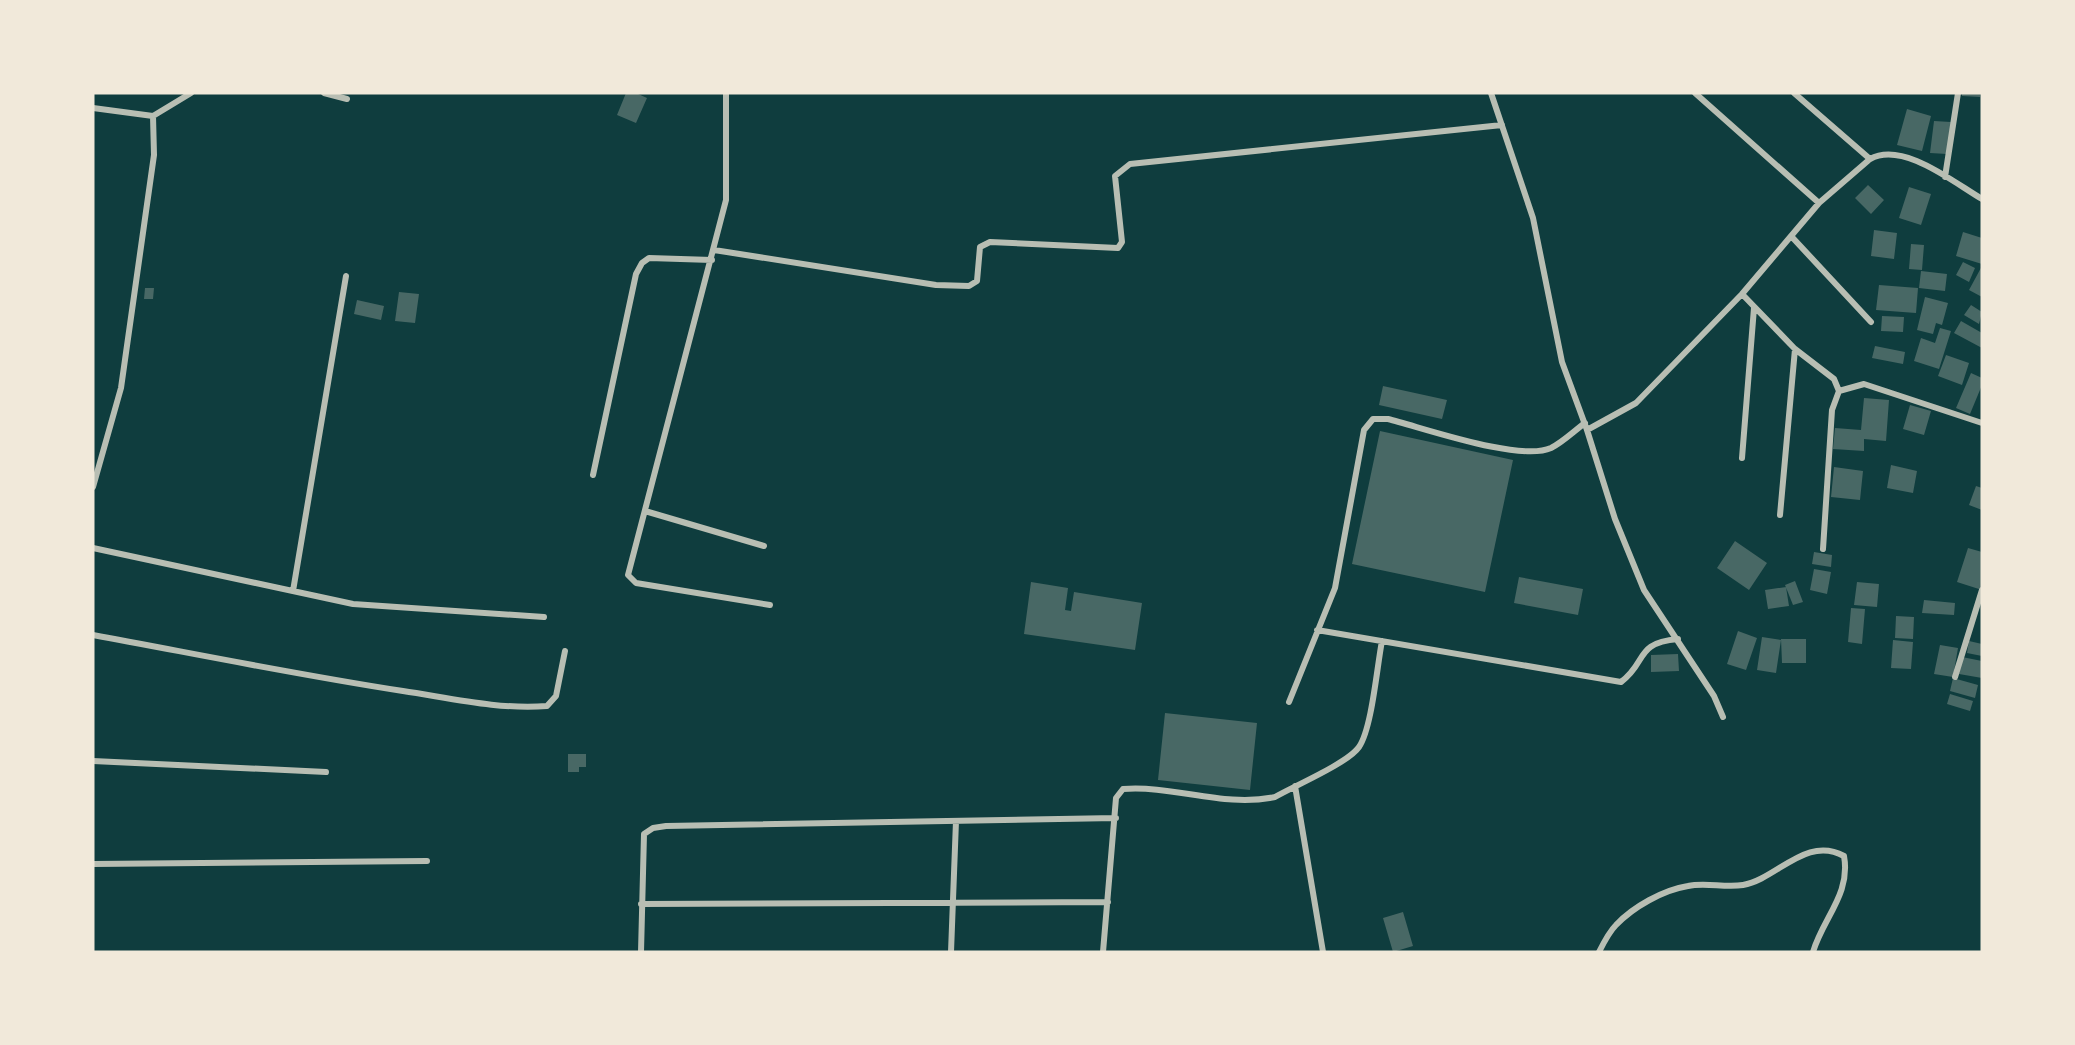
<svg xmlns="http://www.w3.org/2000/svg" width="2075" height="1045" viewBox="0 0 2075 1045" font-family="Cabin,sans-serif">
<rect width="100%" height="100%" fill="#0f3d3e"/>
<path fill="#486865" d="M626,93H636L647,98L636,123L617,115Z
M1962,93H1980V97L1962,96Z
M1907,109L1931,116L1922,151L1897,145Z
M1934,121L1951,122L1947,154L1930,153Z
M1868,185L1884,200L1871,214L1855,198Z
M1909,187L1931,194L1921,225L1899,218Z
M1874,230L1897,233L1894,259L1871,256Z
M1963,232L1982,238V264L1956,256Z
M1911,244L1924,245L1922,270L1909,269Z
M1963,262L1975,268L1969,282L1956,275Z
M1982,266V297L1969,290Z
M1921,271L1947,274L1945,291L1919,288Z
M1879,285L1918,288L1916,313L1876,310Z
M145,288H154L153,299H144Z
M399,292L419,294L415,323L395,321Z
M1925,297L1948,303L1942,325L1936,323L1933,334L1917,330Z
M357,300L384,306L381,320L354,314Z
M1971,305L1982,312L1979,324L1964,315Z
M1882,316L1904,317L1903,332L1881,331Z
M1961,321L1982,333V348L1954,333Z
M1940,328L1951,331L1939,369L1914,361L1921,338L1935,343Z
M1875,346L1905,352L1903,364L1872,358Z
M1946,355L1969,363L1962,385L1938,376Z
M1971,373L1982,378V385L1970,414L1956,408Z
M1383,386L1447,400L1442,419L1379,405Z
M1864,398L1889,400L1886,441L1864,439V451L1833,449L1835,428L1861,430Z
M1910,405L1931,411L1924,435L1903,429Z
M1380,431L1513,460L1485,592L1352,564Z
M1891,465L1917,471L1913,493L1887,488Z
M1834,467L1863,471L1860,500L1831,497Z
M1976,486L1982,488V510L1969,505Z
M1735,541L1767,563L1749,590L1717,568Z
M1968,548L1982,552V590L1957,582Z
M1814,552L1832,555L1831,567L1812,564Z
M1814,569L1831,572L1827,594L1810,590Z
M1519,577L1583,589L1578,615L1514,603Z
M1795,581L1803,602L1793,605L1785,585Z
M1031,582L1068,588L1065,610L1071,611L1074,592L1142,603L1135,650L1024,634Z
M1857,582L1879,584L1877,607L1854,605Z
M1786,587L1789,606L1768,609L1765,590Z
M1924,600L1955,603L1954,615L1922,613Z
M1851,608L1865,609L1862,644L1848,642Z
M1896,616L1914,617L1913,639L1895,638Z
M1738,631L1757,638L1746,670L1727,664Z
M1762,637L1781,640L1776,673L1757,670Z
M1781,639H1806V663H1782Z
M1893,640L1913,642L1911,669L1891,668Z
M1969,641L1982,644V656L1967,653Z
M1940,645L1958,648L1953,677L1934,674Z
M1678,654L1679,671L1651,672V655Z
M1962,657L1982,661V678L1959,674Z
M1953,678L1978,685L1975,698L1950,691Z
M1950,694L1973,701L1970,711L1947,704Z
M1165,713L1257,723L1250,790L1158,780Z
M568,754H586V767H579V772H568Z
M1403,912L1413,946L1393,952L1383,918Z"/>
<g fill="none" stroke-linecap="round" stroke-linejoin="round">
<path stroke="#b8beb3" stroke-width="6" d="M324,93L347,99
M726,93V200L628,575L636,583L770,605
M1491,93L1533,218L1562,362L1587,430L1615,519L1644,590L1714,696L1723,717
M1695,93L1819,203
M1794,93L1870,159
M93,108L153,116L154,155L121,388L93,487
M153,116L191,93
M1945,177L1958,93
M1791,236L1871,322
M714,250L936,285L969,286L977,281L980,247L990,242L1118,248L1122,242L1115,176L1130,164L1502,125
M1742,294L1795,349L1834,379L1839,391
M1587,430L1636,403L1742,294L1819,203L1870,159C1903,141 1953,182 1982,199
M1742,458L1754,308
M593,475L636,274L642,263L649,258L712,260
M645,511L764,546
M1780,515L1795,349
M93,548L353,604L544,617
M1823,549L1832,410L1839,391L1864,384L1982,423
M293,591L346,276
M1317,630L1621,682C1648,662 1634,643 1678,639
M93,635C196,654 299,675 403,691C450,698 500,710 547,706L556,696L565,651
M1955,677L1982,590
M1289,702L1335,588L1364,430L1373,419H1388C1424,428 1520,462 1551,448C1563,442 1574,431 1585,423
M93,761L326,772
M1295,786L1323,952
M93,864L427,861
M641,904L1108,902
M641,952L644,834L653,828L666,826L1116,818
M951,952L956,821
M1103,952L1116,798L1123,789C1174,785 1224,808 1275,797C1294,786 1348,763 1359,747C1372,728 1377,666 1382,641
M1599,952C1603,944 1609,932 1616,925C1633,907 1663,890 1688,886C1705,882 1725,888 1743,885C1777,879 1806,835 1844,856C1851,894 1823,918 1813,952"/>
</g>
<rect width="2075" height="1045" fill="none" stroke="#f1e9da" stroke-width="189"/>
</svg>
